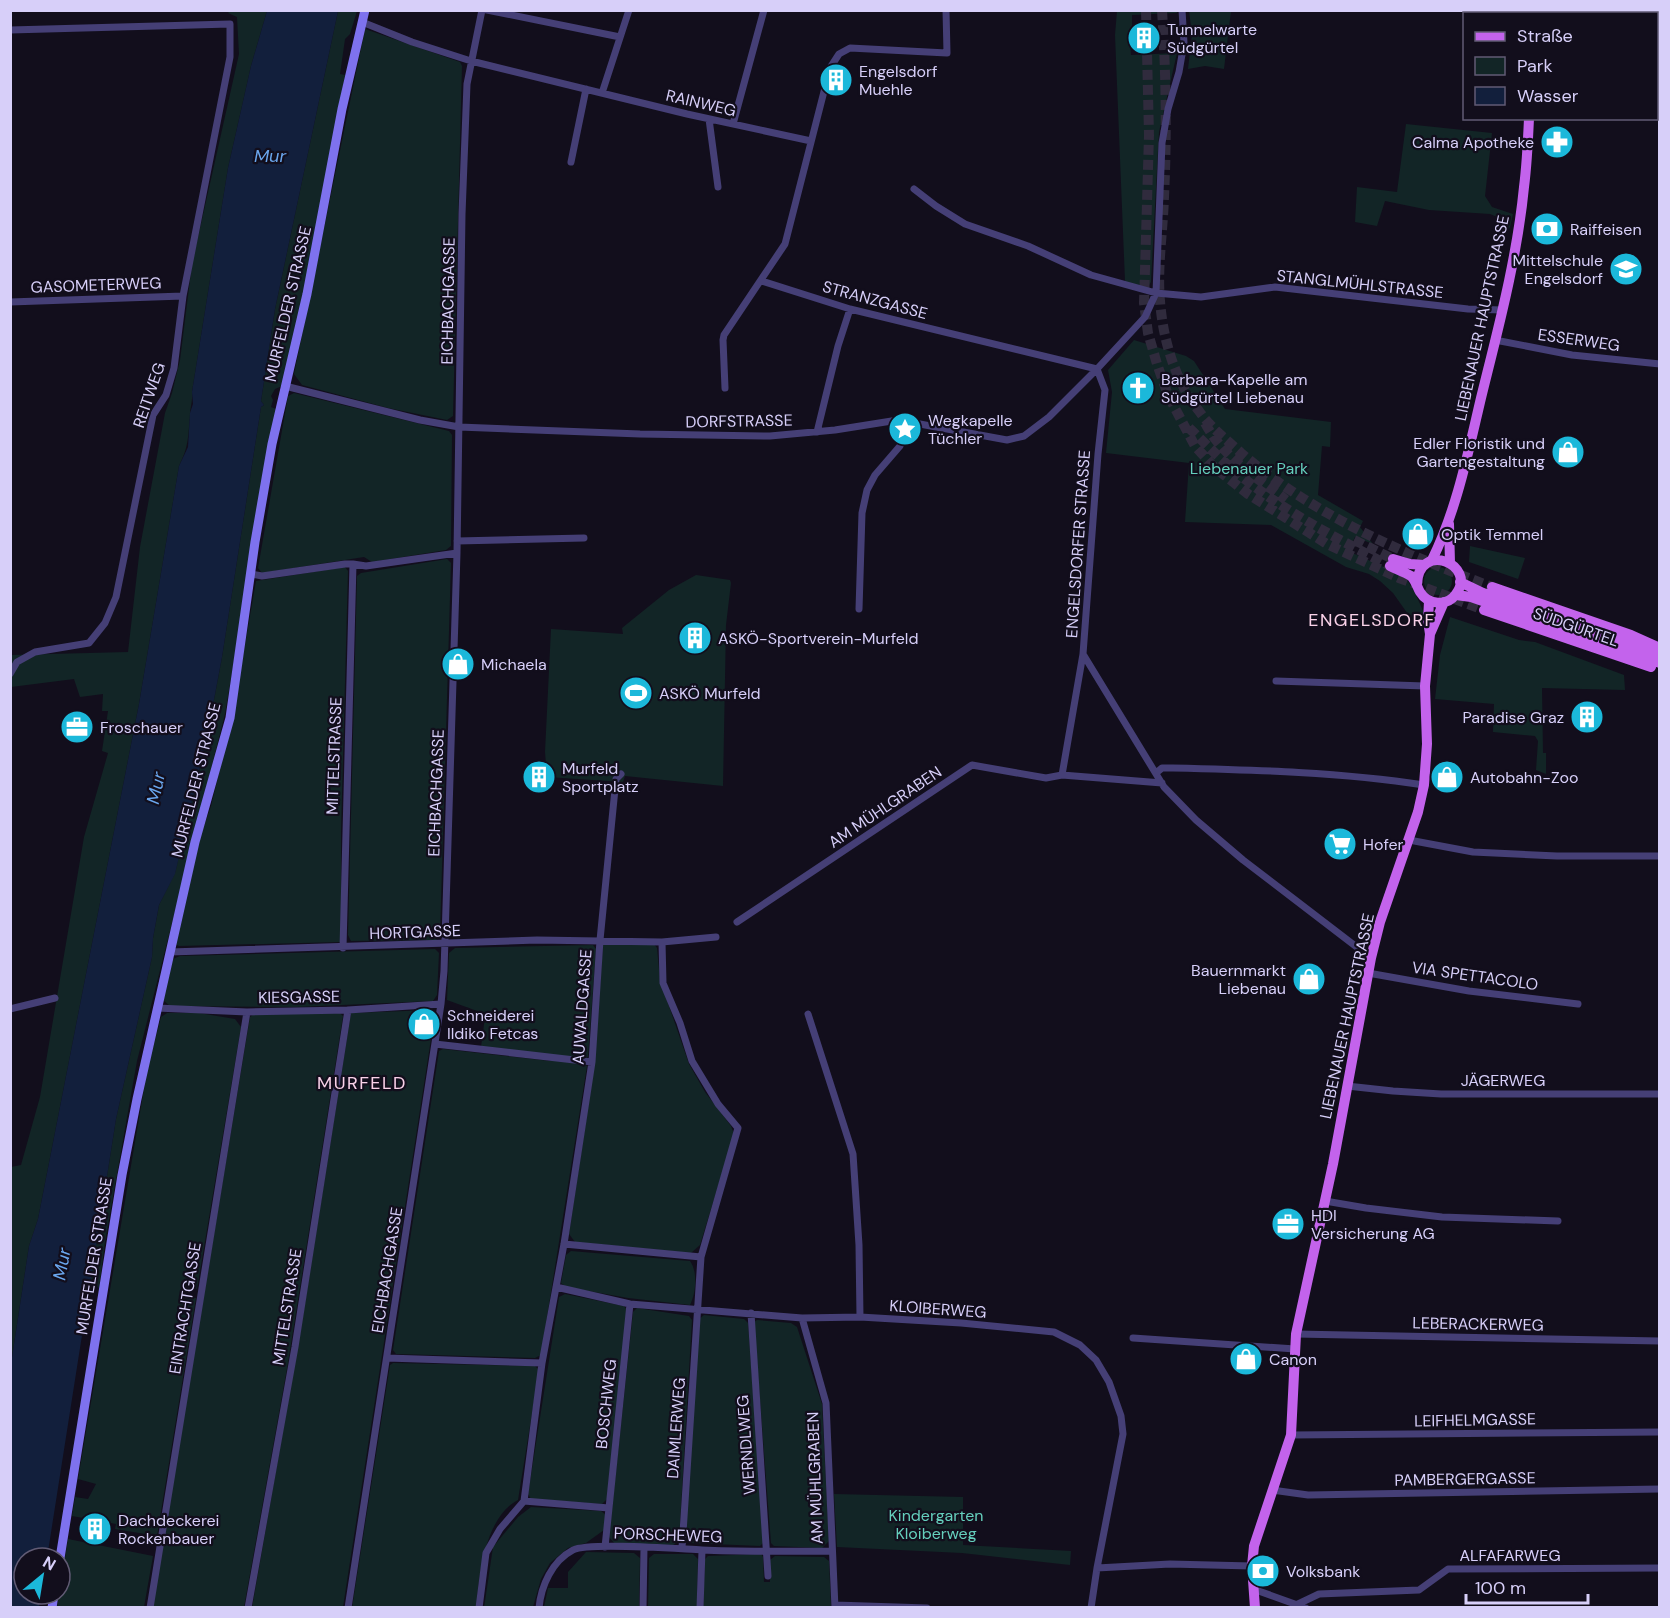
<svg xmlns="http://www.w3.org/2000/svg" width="1670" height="1618" viewBox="0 0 1670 1618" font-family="'DM Sans',sans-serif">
<rect width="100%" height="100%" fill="#120e1c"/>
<path fill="#122526" d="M1176,10L1177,13L1132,15V29H1129L1131,55L1177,53L1159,132L1151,282L1146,290L1125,284V281L1115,35L1117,11Z
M230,11H267L251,66L228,168L192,392C193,401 190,407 190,415C188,437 189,446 179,466L139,704L38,1219L29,1246L11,1364V1167L21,1165L40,1097L84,837L108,753L102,751L108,711H102L103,694L80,697L74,679L11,687V655L128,652L140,547L165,413L172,393L180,360L192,264L239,54L237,17L228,13Z
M338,11H357L350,34L345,39L340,74L345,75L313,253L282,386L275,389L271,396L273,400L271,407L276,409L225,714L137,1061L105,1242L99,1289L96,1284L90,1283L116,1119L152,957L153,938L159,905L175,873L207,737L222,657L261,407L264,405L261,401L275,309Z
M1189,11H1231L1224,69L1205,66L1188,69L1192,34Z
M365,29L460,62L462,66L453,416L447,420L388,408L302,385L294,374Z
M1406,124L1492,133L1485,196L1492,207L1513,214L1510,227L1506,234L1502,235V219L1490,214L1429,210L1385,201L1377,226L1355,222L1357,187L1397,192Z
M1134,340L1186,356L1194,361L1225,409L1331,422L1330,447L1322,446L1318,495L1363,521L1360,527L1373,544L1355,537L1348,551L1404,576C1410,582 1423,608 1425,617L1418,625L1405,622L1410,617L1393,593L1380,581L1369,574L1346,567L1271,525L1185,522L1189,463L1106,453L1112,392L1108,370Z
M294,393L449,431L452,435L451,546L446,550L372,562L364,557L262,573L258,568L288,396Z
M1470,546L1525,558L1518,579L1469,562Z
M447,559L451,563L440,936L436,940L351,941L348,935L357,576L361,573Z
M345,567L348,571L341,833V942L179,946L175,944L201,834L211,806L232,720L256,581Z
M1424 581a14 14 0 1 1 28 0a14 14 0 1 1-28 0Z
M696,575L730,580L731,583L726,625L723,786L625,776L623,782L547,777L545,752L551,629L623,634L622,628L669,590Z
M1450,617L1519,640L1535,642L1624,675L1625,690L1542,688L1543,753H1546V774L1536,770L1538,741L1535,736L1493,732L1494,704L1435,699L1440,655Z
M603,944H654L657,948L660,980L689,1064L705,1092L731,1126L734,1134L700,1245L691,1253L575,1242L569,1234L594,1068Z
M593,945L596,949L588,1057L579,1059L481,1047L485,1017L477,1011L447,1000L449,953L455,948Z
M435,949L439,953L437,995L433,1001L297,1007L170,1006L163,1000L173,959L180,956Z
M432,1010L435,1013L343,1607L252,1608L302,1322L351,1013Z
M167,1013H199L235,1019L241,1027L197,1289L185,1287L183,1295L196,1298L157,1536L115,1529L116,1524L72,1516L75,1497L88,1499L96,1484L78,1479L147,1071L161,1017Z
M340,1013L343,1016L288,1363L244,1607L152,1608L250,1017L254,1014Z
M443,1049L550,1061L552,1060L583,1063L587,1066L541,1355L535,1358L396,1354L393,1350L439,1051Z
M571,1251L690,1261C698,1272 696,1293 690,1305L628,1298L566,1287L561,1283L566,1255Z
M565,1294L624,1306L627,1310L607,1499L602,1504L531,1499L528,1494L559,1297Z
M637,1308L689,1316L692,1320L679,1541L673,1545L615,1544L609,1537L633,1312Z
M704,1315L744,1319L748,1323L764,1542L760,1546L689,1543L684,1538L699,1319Z
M757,1320L791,1323L797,1327L822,1404L829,1541L822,1548L774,1546L771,1543L754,1322Z
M393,1363L535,1366L539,1370L518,1500C486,1516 478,1575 477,1607L352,1608L390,1365Z
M834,1494L963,1497V1545L1071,1551L1070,1565L962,1553L837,1547Z
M531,1507L601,1511L606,1515L604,1530L586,1543L568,1548L550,1563L541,1579L533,1607L484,1608L493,1547L518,1517Z
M68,1539L153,1556L144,1607H57Z
M586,1552L634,1553L640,1558L639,1607H544L548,1588H568V1572Z
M654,1554H693L698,1559L697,1607L648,1608L649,1558Z
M761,1554L763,1557L764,1582H770V1560L775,1556L824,1557L829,1561L831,1607L703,1608L705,1559L708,1556Z"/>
<path fill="#121f3c" d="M267,11H338L275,309L261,401L264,405L261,407L222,657L207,737L175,874L159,905L153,938L152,957L116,1119L47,1558H24V1594H41L39,1607H11V1364L29,1246L38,1219L139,704L179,466L188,447L190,413L193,404L192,392L228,168L251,66Z"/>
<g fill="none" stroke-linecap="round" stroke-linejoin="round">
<path stroke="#302b3d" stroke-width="10" stroke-dasharray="10 5" stroke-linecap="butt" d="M1146,10L1149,135L1144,303L1148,333L1157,364L1168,395L1195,446L1213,466L1248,494L1327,544L1399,578L1484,610
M1162,10C1166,72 1167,135 1164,197C1163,231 1157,267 1160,301C1163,340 1175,381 1199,411C1210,427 1227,440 1241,453C1315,516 1402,553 1492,587
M1205,423C1223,457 1256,477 1286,500
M1189,428C1202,440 1215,454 1229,466C1277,508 1334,537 1390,566
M1354,540L1393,559"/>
<path stroke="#453f76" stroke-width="7" d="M487,10L620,37
M362,22L412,42L471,61L687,114L811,141
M10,30L230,24V57L183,296L174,368L166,395L153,415L116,597L105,623L89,643L35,652L17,662L10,674
M1656,80H1660
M602,93L629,10
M709,119L718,187
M733,124L764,10
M571,162L586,89
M914,189L936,206L965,224L1028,246L1091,275L1156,293L1201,297L1275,287L1468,309L1502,310
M762,281L850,309L1097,369
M10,302L183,296
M1495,340L1572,355L1660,364
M1097,369L1105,390L1098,454L1083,654L1164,787L1196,820L1243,860L1371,958
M285,386L420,420L459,427L640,434L770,436L835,430L898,420L1007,440L1024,436L1049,417L1097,369L1145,317L1156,293L1162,143L1168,109L1179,72L1184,43L1182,10
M725,388L723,340L724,335L785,244L830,68L839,54L850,48L947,53L946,10
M817,432L838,346L850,309
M457,541L584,538
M353,564L366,566L457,553
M251,574L262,576L345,564H353L343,948
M859,609L862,513L867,490L875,475L900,446L901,441L898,420
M1276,681L1425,686
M1156,773L1162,768H1172C1256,770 1341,772 1424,785
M1062,775L1083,654
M1409,840L1473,852L1557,856H1660
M737,922L972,765L1046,778L1062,775L1162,783
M170,952L537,940L662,942
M1368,973L1469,991L1578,1004
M157,1008L247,1012L348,1010L441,1004
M10,1009L55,998
M808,1014L853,1154L859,1245L860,1317
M435,1044L592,1062
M1347,1086L1393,1091L1441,1094H1660
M1325,1201L1366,1208L1442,1217L1558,1221
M564,1244L701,1257
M556,1287L630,1304L802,1318L860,1317L961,1323L1054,1332L1080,1345L1096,1360L1109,1382L1121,1416L1123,1434L1097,1568L1091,1608
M751,1313L768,1576
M802,1318L826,1403L835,1608
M1296,1334L1660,1341
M1133,1338L1295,1349
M387,1358L542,1363
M1291,1435L1660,1432
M1272,1490L1308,1495L1660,1489
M524,1501L609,1508
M605,1547L630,1304
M682,1548L701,1257L738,1128L718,1104L692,1061L680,1023L663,983L662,942L716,937
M1097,1568L1170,1564L1252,1566
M1253,1589L1306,1608
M1298,1604L1319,1594L1419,1590L1448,1569L1660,1568
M835,1605L927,1608
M150,1608L247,1012
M248,1608L295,1347L348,1010
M348,1608L441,1004L444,971L457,553L462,214L467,84L482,10
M479,1608L486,1553L500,1529L524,1501L542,1363L564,1244L592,1062L600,940L616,779L621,774
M539,1608C541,1586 552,1561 573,1550C589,1542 679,1549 702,1550C745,1552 788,1551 831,1551
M643,1608L644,1548
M700,1608L702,1550"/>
<path stroke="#7e72ee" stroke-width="9" d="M60,1558L122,1175L137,1099L195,842L230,718L255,542L272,444L307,294L342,109L365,10
M52,1608L54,1594"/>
<path stroke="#c363ec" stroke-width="10" d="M1537,14L1538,10
M1449,524L1450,563
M1393,559L1410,564L1424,565
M1432,560C1457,509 1468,453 1481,398C1498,329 1517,259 1524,187C1527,164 1528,141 1529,118
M1390,566C1396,569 1405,572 1411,576C1416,581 1417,587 1420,592C1428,605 1447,607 1456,594C1478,565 1419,540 1417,584
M1460,582L1483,593L1660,655
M1492,587L1631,635L1660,648
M1456,595L1471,597L1660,663
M1484,610L1651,667
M1430,634L1444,602
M1255,1608L1252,1566L1254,1546L1291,1435L1296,1334L1333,1164L1371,958L1380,922L1418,812L1424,785L1427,744L1425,686L1430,634L1428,621L1429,601"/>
</g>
<defs>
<g id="building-disc" transform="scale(1.725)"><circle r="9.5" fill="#1bb8da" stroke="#120e1c"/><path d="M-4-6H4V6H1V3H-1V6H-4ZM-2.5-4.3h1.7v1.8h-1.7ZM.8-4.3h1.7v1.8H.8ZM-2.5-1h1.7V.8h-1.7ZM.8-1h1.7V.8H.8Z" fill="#fff"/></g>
<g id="pharmacy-disc" transform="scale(1.725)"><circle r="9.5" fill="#1bb8da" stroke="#120e1c"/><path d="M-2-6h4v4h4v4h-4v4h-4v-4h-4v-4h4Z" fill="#fff"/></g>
<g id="bank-disc" transform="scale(1.725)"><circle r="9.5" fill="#1bb8da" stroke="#120e1c"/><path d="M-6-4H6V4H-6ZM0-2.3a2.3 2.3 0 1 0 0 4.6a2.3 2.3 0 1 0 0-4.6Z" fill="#fff"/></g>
<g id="school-disc" transform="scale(1.725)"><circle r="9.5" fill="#1bb8da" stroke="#120e1c"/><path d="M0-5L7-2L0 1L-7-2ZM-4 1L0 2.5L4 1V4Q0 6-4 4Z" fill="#fff"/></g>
<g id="church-disc" transform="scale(1.725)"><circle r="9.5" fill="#1bb8da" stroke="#120e1c"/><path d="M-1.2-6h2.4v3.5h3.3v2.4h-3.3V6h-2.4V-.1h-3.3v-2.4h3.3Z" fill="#fff"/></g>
<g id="sight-disc" transform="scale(1.725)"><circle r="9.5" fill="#1bb8da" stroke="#120e1c"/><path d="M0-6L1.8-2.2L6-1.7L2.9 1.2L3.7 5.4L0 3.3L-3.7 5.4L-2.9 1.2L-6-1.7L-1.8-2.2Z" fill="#fff"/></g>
<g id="shop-disc" transform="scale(1.725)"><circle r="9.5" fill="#1bb8da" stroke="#120e1c"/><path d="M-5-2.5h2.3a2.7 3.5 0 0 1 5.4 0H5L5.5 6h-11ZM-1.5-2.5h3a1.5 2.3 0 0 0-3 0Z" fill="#fff"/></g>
<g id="stadium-disc" transform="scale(1.725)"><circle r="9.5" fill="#1bb8da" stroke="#120e1c"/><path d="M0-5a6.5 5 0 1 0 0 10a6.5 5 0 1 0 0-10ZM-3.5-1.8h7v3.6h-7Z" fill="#fff"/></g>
<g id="office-disc" transform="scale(1.725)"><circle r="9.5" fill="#1bb8da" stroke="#120e1c"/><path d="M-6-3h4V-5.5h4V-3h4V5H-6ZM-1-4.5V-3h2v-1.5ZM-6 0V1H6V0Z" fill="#fff"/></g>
<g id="supermarket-disc" transform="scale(1.725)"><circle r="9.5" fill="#1bb8da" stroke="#120e1c"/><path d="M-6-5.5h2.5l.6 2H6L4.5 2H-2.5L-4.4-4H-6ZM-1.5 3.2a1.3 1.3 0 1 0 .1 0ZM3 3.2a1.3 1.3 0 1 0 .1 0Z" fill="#fff"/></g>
</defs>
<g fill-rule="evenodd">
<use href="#building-disc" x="1144" y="38"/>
<use href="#building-disc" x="836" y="80"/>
<use href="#pharmacy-disc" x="1557" y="142"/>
<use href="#bank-disc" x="1547" y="229"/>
<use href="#school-disc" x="1626" y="269"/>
<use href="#church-disc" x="1138" y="388"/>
<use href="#sight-disc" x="905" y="429"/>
<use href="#shop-disc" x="1568" y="452"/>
<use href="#shop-disc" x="1418" y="534"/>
<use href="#building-disc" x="695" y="638"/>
<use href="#shop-disc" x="458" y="664"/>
<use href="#stadium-disc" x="636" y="693"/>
<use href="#building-disc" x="1587" y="717"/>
<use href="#office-disc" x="77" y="727"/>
<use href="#building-disc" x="539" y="777"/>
<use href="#shop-disc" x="1447" y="777"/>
<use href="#supermarket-disc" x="1340" y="844"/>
<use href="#shop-disc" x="1309" y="979"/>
<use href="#shop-disc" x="424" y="1024"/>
<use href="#office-disc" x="1288" y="1224"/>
<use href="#shop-disc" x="1246" y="1359"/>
<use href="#building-disc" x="95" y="1529"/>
<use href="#bank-disc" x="1263" y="1571"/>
</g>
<g text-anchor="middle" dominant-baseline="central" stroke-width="4.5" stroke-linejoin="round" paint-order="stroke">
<g font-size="16" fill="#d7cff9" stroke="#120e1c" text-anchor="start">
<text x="1167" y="29">Tunnelwarte<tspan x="1167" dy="18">Südgürtel</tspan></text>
<text x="859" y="71">Engelsdorf<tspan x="859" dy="18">Muehle</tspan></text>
<text x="1534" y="142" text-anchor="end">Calma Apotheke</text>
<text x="1570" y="229">Raiffeisen</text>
<text x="1603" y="260" text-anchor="end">Mittelschule<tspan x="1603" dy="18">Engelsdorf</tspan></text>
<text x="1161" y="379">Barbara-Kapelle am<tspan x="1161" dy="18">Südgürtel Liebenau</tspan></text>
<text x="928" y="420">Wegkapelle<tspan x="928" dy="18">Tüchler</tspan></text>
<text x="1545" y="443" text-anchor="end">Edler Floristik und<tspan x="1545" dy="18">Gartengestaltung</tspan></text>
<text x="1441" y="534">Optik Temmel</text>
<text x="718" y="638">ASKÖ-Sportverein-Murfeld</text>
<text x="481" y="664">Michaela</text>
<text x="659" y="693">ASKÖ Murfeld</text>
<text x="1564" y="717" text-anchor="end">Paradise Graz</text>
<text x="100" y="727">Froschauer</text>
<text x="562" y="768">Murfeld<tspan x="562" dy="18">Sportplatz</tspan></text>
<text x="1470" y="777">Autobahn-Zoo</text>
<text x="1363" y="844">Hofer</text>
<text x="1286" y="970" text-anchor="end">Bauernmarkt<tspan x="1286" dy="18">Liebenau</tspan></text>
<text x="447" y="1015">Schneiderei<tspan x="447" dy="18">Ildiko Fetcas</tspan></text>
<text x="1311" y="1215">HDI<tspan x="1311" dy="18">Versicherung AG</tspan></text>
<text x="1269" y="1359">Canon</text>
<text x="118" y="1520">Dachdeckerei<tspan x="118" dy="18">Rockenbauer</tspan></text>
<text x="1286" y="1571">Volksbank</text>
</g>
<g font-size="16" fill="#d7cff9" stroke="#120e1c">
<text transform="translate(701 103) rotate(13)">RAINWEG</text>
<text transform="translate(1360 284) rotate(6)">STANGLMÜHLSTRASSE</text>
<text transform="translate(96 285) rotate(-2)">GASOMETERWEG</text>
<text transform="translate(875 300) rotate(15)">STRANZGASSE</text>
<text transform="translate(448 301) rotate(-89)">EICHBACHGASSE</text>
<text transform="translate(288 304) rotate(-77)">MURFELDER STRASSE</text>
<text transform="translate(1482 318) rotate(-78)">LIEBENAUER HAUPTSTRASSE</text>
<text transform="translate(1579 340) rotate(8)">ESSERWEG</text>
<text transform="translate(149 395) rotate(-71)">REITWEG</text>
<text transform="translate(739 421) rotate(-1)">DORFSTRASSE</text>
<text transform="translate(1078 544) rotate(-86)">ENGELSDORFER STRASSE</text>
<text transform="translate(1576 627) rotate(19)">SÜDGÜRTEL</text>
<text transform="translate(334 756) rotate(-88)">MITTELSTRASSE</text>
<text transform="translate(196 780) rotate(-76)">MURFELDER STRASSE</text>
<text transform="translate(436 793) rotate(-88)">EICHBACHGASSE</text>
<text transform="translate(885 807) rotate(-34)">AM MÜHLGRABEN</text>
<text transform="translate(415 932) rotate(-2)">HORTGASSE</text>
<text transform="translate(1475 976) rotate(8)">VIA SPETTACOLO</text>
<text transform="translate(299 997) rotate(-1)">KIESGASSE</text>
<text transform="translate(582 1007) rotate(-86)">AUWALDGASSE</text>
<text transform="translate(1347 1016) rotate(-78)">LIEBENAUER HAUPTSTRASSE</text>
<text x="1503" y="1080">JÄGERWEG</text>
<text transform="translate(94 1256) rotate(-81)">MURFELDER STRASSE</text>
<text transform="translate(387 1270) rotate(-81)">EICHBACHGASSE</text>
<text transform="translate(287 1307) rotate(-81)">MITTELSTRASSE</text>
<text transform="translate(185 1308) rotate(-81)">EINTRACHTGASSE</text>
<text transform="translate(938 1309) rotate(4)">KLOIBERWEG</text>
<text transform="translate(1478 1324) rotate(1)">LEBERACKERWEG</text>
<text transform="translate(606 1404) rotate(-84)">BOSCHWEG</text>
<text transform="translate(1475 1420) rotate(-1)">LEIFHELMGASSE</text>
<text transform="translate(676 1428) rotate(-86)">DAIMLERWEG</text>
<text transform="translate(746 1445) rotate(-94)">WERNDLWEG</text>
<text transform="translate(815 1478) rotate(-92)">AM MÜHLGRABEN</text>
<text transform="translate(1465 1479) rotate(-1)">PAMBERGERGASSE</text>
<text transform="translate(668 1535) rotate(2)">PORSCHEWEG</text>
<text x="1510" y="1555">ALFAFARWEG</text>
</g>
<g font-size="16" fill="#65cfbd" stroke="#120e1c">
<text x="1249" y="468">Liebenauer Park</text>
<text x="936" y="1515">Kindergarten<tspan x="936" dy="18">Kloiberweg</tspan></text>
</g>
<g font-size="18" font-style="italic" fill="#6aa6ed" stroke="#120e1c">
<text x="270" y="156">Mur</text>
<text transform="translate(156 788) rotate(-78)">Mur</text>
<text transform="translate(62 1264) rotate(-80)">Mur</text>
</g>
<g font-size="18" letter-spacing="1.5" fill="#f9d1e8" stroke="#120e1c">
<text x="1372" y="620">ENGELSDORF</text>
<text x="362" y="1083">MURFELD</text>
</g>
</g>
<rect width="1670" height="1618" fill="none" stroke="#d7cff9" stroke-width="24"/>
<rect x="1463" y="12" width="195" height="108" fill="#120e1c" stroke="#615b74" stroke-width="1.5"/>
<rect x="1475" y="32" width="30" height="9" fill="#c363ec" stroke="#615b74" stroke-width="1.5"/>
<text x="1517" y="42" font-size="18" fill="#d7cff9">Straße</text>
<rect x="1475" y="57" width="30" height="18" fill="#122526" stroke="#615b74" stroke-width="1.5"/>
<text x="1517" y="72" font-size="18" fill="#d7cff9">Park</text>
<rect x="1475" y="87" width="30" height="18" fill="#121f3c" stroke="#615b74" stroke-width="1.5"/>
<text x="1517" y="102" font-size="18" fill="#d7cff9">Wasser</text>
<g transform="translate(42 1576) rotate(30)"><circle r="28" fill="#120e1c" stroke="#615b74" stroke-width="1.5"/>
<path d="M0-4.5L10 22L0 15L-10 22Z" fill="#1bb8da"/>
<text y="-9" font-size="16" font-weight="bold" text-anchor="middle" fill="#d7cff9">N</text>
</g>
<path d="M1466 1594v9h122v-9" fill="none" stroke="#d7cff9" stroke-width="3"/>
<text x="1475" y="1594" font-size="18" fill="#d7cff9" stroke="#120e1c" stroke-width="4.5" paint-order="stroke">100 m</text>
</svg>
